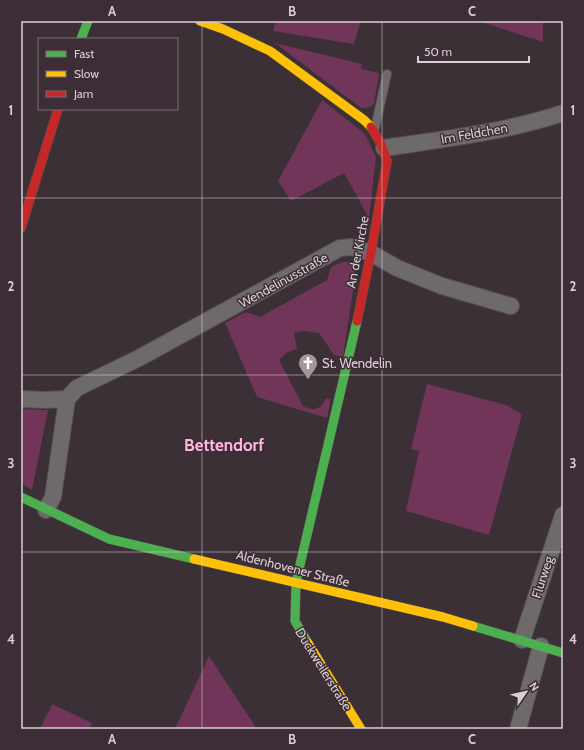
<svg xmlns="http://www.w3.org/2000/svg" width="584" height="750" viewBox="0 0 584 750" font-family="Cabin,sans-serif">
<rect width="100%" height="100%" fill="#3a3035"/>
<path fill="#703559" d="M276,21H361L354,44L273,31Z
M479,21H543V42L478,21Z
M275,43L362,64L361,69L379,73L374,104L367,108H361Z
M322,100L365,134L376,157L369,218L344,173L291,201L278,181Z
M342,262C349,261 353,263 356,270L343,357L334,355L319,333L303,331L294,333L297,349L286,353L279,360L303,406C313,412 322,409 326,398L331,399L327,418L257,397L225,323L246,312L260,317L327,280L331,267Z
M427,384L506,405L522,414L489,535L406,511L419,451L411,449Z
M21,409L48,410L32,490L21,483Z
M209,656L257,729H175Z
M52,704L92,723L89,729H40Z"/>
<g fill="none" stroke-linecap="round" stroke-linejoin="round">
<g stroke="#564d52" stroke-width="10">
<path id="lane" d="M375,128L387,74"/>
</g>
<g stroke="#564d52" stroke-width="18">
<path id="street" d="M384,148C444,139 506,132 563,113
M21,399L44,400L67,399
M67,399L77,388L139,358L340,248L352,247L371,253L397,268L442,286L511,306
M46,510L53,497L67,399
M522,640L563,515
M518,729L541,646"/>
</g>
<g stroke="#564d52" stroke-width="10">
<path id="fast" d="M81,39L88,21
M21,497L109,539L194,559
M473,626L563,653
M308,643L295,621L296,582L357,321"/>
</g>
<g stroke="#564d52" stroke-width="10">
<path id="slow" d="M200,21L223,29L270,51L364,120L371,127
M194,559L443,617L473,626
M308,643L361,729"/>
</g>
<g stroke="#564d52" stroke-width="10">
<path id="jam" d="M21,228L58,109
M357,321L371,253L387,161L381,144L371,127"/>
</g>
<use href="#lane" stroke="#6e6a6c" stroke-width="8"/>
<use href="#street" stroke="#6e6a6c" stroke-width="16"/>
<use href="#fast" stroke="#4caf50" stroke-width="9"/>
<use href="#slow" stroke="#ffc107" stroke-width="9"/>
<use href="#jam" stroke="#c62828" stroke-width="9"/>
</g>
<path fill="none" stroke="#dacfd4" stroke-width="1" stroke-opacity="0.55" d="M202,21V729M382,21V729M21,198H563M21,375H563M21,552H563"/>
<defs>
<g id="church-pin" transform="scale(1)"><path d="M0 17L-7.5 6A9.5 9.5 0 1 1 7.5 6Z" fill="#a2979c" stroke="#3d2d36"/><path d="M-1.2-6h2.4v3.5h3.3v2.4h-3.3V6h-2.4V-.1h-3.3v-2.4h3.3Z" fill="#fff"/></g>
</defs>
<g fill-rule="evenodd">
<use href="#church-pin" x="308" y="363"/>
</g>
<g text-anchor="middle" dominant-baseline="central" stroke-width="3" stroke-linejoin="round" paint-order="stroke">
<g font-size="13" fill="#dacfd4" stroke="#3d2d36">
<text transform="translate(474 133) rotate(-10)">Im Feldchen</text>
<text transform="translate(357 252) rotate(-79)">An der Kirche</text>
<text transform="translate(283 280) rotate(-29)">Wendelinusstraße</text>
<text transform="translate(293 568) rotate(14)">Aldenhovener Straße</text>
<text transform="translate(542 577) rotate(-72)">Flurweg</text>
<text transform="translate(324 669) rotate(58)">Duckweilerstraße</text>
</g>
<g font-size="13" fill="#dacfd4" stroke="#3d2d36" text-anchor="start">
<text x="322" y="363">St. Wendelin</text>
</g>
<g font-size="17" font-weight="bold" fill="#ffb5de" stroke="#3d2d36">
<text x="224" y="445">Bettendorf</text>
</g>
</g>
<rect width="584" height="750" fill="none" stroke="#3d2d36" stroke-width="44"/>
<rect x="38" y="38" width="140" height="72" fill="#3d2d36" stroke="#7c6e75"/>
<rect x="46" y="51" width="20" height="6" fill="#4caf50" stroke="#7c6e75"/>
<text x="74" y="58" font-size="12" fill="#dacfd4">Fast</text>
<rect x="46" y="71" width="20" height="6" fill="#ffc107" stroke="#7c6e75"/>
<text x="74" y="78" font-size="12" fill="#dacfd4">Slow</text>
<rect x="46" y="91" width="20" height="6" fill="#c62828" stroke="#7c6e75"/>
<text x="74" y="98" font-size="12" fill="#dacfd4">Jam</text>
<g transform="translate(526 692) rotate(56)" stroke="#3d2d36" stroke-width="3" paint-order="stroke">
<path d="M0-3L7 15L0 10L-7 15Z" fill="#dacfd4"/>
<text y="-6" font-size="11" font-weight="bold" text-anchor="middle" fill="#dacfd4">N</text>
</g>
<path d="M418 56v6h111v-6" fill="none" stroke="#dacfd4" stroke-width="2"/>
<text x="424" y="56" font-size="12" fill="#dacfd4" stroke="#3d2d36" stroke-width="3" paint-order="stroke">50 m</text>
<rect x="22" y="22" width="540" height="706" fill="none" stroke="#dacfd4" stroke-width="1.5"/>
<g font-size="13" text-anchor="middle" font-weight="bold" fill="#dacfd4">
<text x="112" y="16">A</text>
<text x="292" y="16">B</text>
<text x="472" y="16">C</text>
<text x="11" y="115">1</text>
<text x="573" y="115">1</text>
<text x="11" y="291">2</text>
<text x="573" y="291">2</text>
<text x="11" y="468">3</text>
<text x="573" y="468">3</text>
<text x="11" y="644">4</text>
<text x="573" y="644">4</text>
<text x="112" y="744">A</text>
<text x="292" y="744">B</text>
<text x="472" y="744">C</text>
</g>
</svg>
